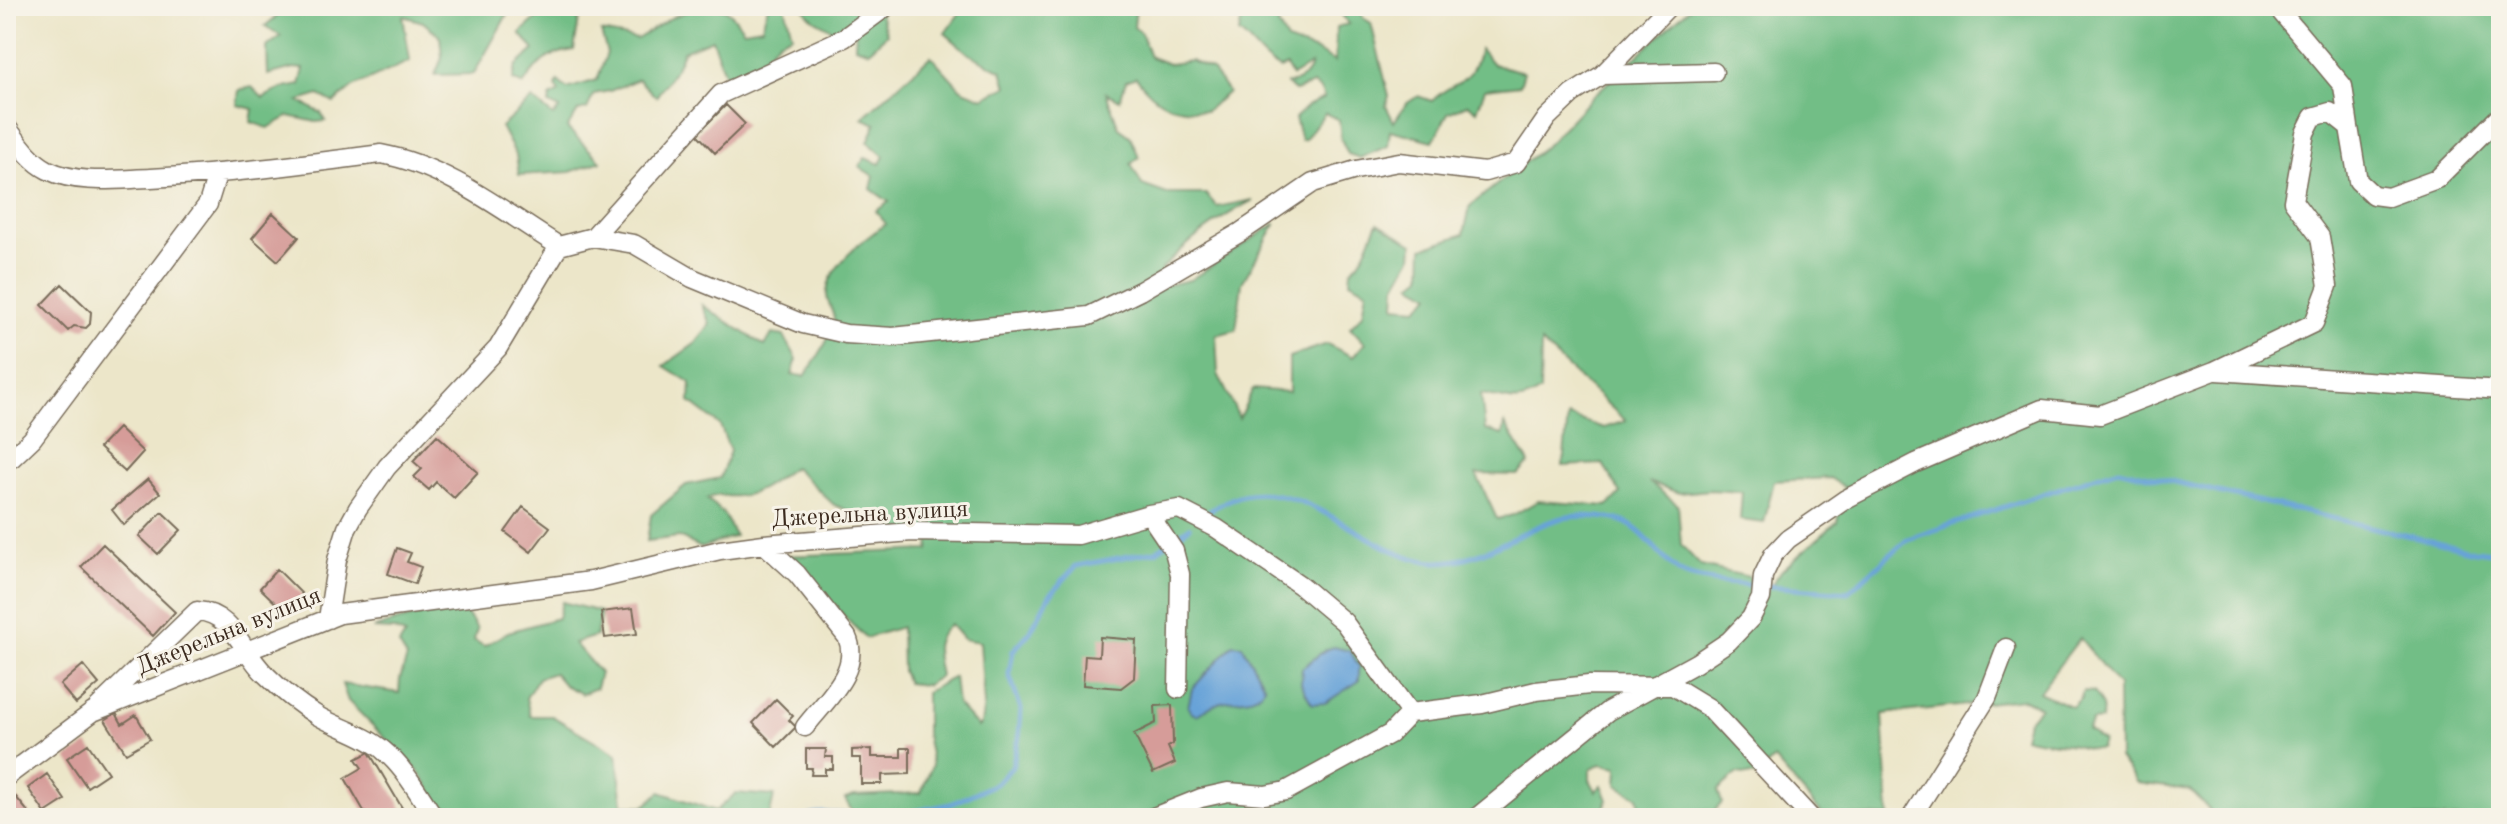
<svg xmlns="http://www.w3.org/2000/svg" width="2507" height="824" viewBox="0 0 2507 824" font-family="'Old Standard TT',serif">
<rect width="100%" height="100%" fill="#f7f3e8"/>
<filter id="ink" filterUnits="userSpaceOnUse"><feTurbulence type="fractalNoise" baseFrequency=".0125" numOctaves="2"/><feDisplacementMap in="SourceGraphic" scale="16" xChannelSelector="R" yChannelSelector="G"/><feConvolveMatrix kernelMatrix="1 2 1 2 8 2 1 2 1" color-interpolation-filters="sRGB"/></filter>
<filter id="wash" filterUnits="userSpaceOnUse"><feTurbulence type="fractalNoise" baseFrequency=".006" numOctaves="4" result="noise"/><feDisplacementMap in="SourceGraphic" scale="32" xChannelSelector="R" yChannelSelector="G"/><feGaussianBlur stdDeviation="1.8" result="paint"/><feColorMatrix in="noise" values="0 0 0 0 0 0 0 0 0 0 0 0 0 0 0 0 0 1.4 0 .05"/><feComposite in="paint" operator="in"/></filter>
<g filter="url(#wash)">
<rect width="100%" height="100%" fill="#ece6c9"/>
<path fill="#72be86" stroke="#567452" stroke-width="2" fill-rule="evenodd" d="M290,6H598L597,10L579,19L574,50C546,54 539,62 523,85L513,80L516,66L534,50L520,33L539,16L523,11L508,13L474,74L435,75L442,58L440,36L423,22L403,16L410,61L353,87L334,103L319,95L299,101L321,113L326,121L316,122L289,116L268,128L251,122L253,109L237,105L239,90L252,87L263,98L280,89L300,85L304,69L293,68L268,75L267,47L281,36L265,26Z
M698,6C727,6 727,8 744,30L762,27L768,6H785L792,35L780,40L758,62L725,76L712,39L683,51L676,68L656,97L638,79L610,91L594,94L587,109L578,111L567,128L601,161L570,172L519,175L516,155L501,127L532,99L553,116L560,109L549,104L550,97L559,92L556,86L558,81L567,89L597,80L607,53L601,32L637,39L671,18Z
M803,6H877L887,34L869,51L855,46L856,29L835,33C823,20 813,25 803,6Z
M965,6H1136L1134,27L1141,33L1150,57L1169,64L1191,61L1212,70L1228,92L1206,111C1170,108 1159,107 1136,77L1126,81L1120,100L1106,93L1119,128L1130,136L1139,157L1131,164L1142,185L1167,194H1206L1217,207L1253,200C1218,219 1190,239 1162,269V286L1190,280L1276,223L1242,283L1236,330L1216,335L1218,374L1239,418L1253,389L1289,392V357L1327,344L1353,357L1365,343L1350,327L1363,314L1367,290L1350,281L1351,270C1369,254 1367,243 1378,223L1413,244L1412,257L1396,285L1395,306L1417,308L1431,295L1412,284L1422,276L1423,248L1464,234L1470,206L1549,143L1593,96L1692,6H1878L1908,15L1924,6H2501V818H2306L2307,812L2283,818H2217L2190,790L2137,783L2119,758L2118,686L2080,638L2039,692L2072,707L2081,698L2083,691L2093,692C2101,702 2105,707 2101,720L2092,721L2087,730L2103,741L2100,749C2090,750 2084,747 2075,745C2057,743 2041,742 2024,737L2028,721L2040,707L2023,699L1883,714L1889,817L1822,814L1774,759L1756,776L1737,774L1718,790L1722,803L1714,811L1721,814L1716,816L1709,811L1700,810L1705,818H1642L1638,797L1617,785L1618,767L1601,764L1590,770V780L1596,791L1602,785L1608,800L1601,812L1604,818H856L845,799L854,796L921,793L932,765L926,734V692L954,677L957,704L978,727L981,724L984,705L980,642L963,639L950,624C930,642 936,651 940,676L926,685L907,683L902,671L901,627L866,638L783,556L929,550L930,542L834,505L794,467C777,478 759,495 737,496C723,498 723,491 707,499L723,513L735,536L701,548L679,537L647,541L651,515L686,485L720,478L730,451L720,425L690,402L691,383L664,366L696,343L710,324L702,305L765,346L772,334L784,336L797,359L792,375L805,376C814,363 833,336 834,320C834,312 827,303 827,295C826,268 865,238 886,224L876,211L889,202L871,189L874,176L859,167L865,158L880,164L884,156L868,142L876,124L862,118L931,56L961,89L983,98L1007,86L1002,71L969,54L945,33ZM1541,343L1626,421L1604,428L1568,416L1563,466L1603,464L1621,494L1607,506L1538,501L1513,515L1497,519L1476,474L1518,475L1529,463L1505,424L1503,435L1485,430L1481,394C1506,398 1517,408 1540,391ZM1830,478L1844,487L1837,522L1782,570L1746,620L1761,598L1750,577L1701,566L1681,545L1678,505L1649,482L1679,493L1710,490L1742,492L1740,520L1764,523L1774,481Z
M1211,6H1287L1278,25L1287,41L1316,51L1335,62L1336,27L1349,24L1338,10L1341,6H1359L1363,18L1371,23L1389,96L1386,106L1394,122L1406,104L1418,96L1432,101C1454,78 1470,90 1480,49L1493,64L1524,72L1520,85L1485,89L1477,111L1468,104L1448,113L1433,141L1390,130L1388,146L1360,158L1348,154L1341,139L1339,120L1325,113L1305,139L1301,140L1295,118L1309,105L1324,98L1321,90L1313,84L1295,91L1287,84C1299,82 1308,77 1311,65L1292,76L1286,66L1280,69C1262,61 1255,45 1239,33L1242,18L1223,14Z
M562,602L601,612L596,636L574,643L600,673L596,688L582,694L564,685L554,673L538,678L526,698L530,716H552L617,754L623,805L645,806L660,792L716,811L736,793L774,796L769,818H437L436,799L420,773L348,701L342,684L399,693L400,679L407,658L399,645L405,635L394,630L373,629C392,622 447,605 465,614C471,617 473,623 477,629L474,640L484,646L508,632L558,618Z"/>
<path fill="#68a3d8" stroke="#52667b" stroke-width="2" d="M1233,644L1242,645L1265,687C1253,704 1239,697 1222,702C1213,704 1205,710 1197,715L1191,713L1188,707L1192,689Z
M1334,647L1350,651L1359,666V681L1325,703L1312,704L1301,684L1302,668L1325,650Z"/>
<g fill="none" stroke-linecap="round" stroke-linejoin="round">
<path stroke="#68a3d8" stroke-width="5" d="M1210,510C1220,505 1232,497 1243,495C1312,481 1373,559 1435,562C1479,563 1515,533 1555,520C1574,514 1595,516 1615,519C1642,524 1659,559 1680,572C1694,581 1741,585 1758,585
M1768,586L1848,592L1908,539L2118,469L2475,551L2501,554
M801,818L823,813L887,817L951,804L997,783L1012,767L1019,737L1021,709L1009,674L1013,651L1030,632L1050,595L1076,566L1156,551L1190,527"/>
</g>
<g id="blocks">
<path fill="#d69c99" d="M726,105L745,124L715,153L697,134Z
M273,213L299,237L278,261L252,238Z
M62,284L91,312L90,324L86,328L74,326L68,331L42,305Z
M118,428L143,452L125,472L99,448Z
M437,435L478,472L454,498L436,482L429,490L414,477L422,469L413,461Z
M148,479L160,493L124,525L112,510Z
M523,507L550,527L531,552L505,532Z
M162,512L181,530L158,554L139,536Z
M103,544L175,612L153,636L81,567Z
M397,548L411,553L407,562L421,567L415,584L388,574Z
M277,569L303,595L286,613L260,588Z
M633,608L637,634L605,638L601,612Z
M1100,637L1136,640L1134,678L1121,688L1083,685L1085,655L1099,656Z
M83,665L99,684L76,704L60,685Z
M776,699L793,716L789,720L796,727L776,747L753,723Z
M1172,705L1173,744L1168,747L1175,763L1153,773L1134,734L1156,723L1155,706Z
M116,713L122,724L136,715L150,739L126,753L105,720Z
M88,744L108,773L87,787L67,758Z
M901,748H910V774L882,775V784H861V758H852V750L872,749V757H901Z
M806,749H826L825,757H833V769H825V775H811L812,768H806Z
M369,752L408,818H368L345,778L362,768L356,759Z
M47,774L65,800L45,813L28,788Z
M16,797L33,818H6V806Z"/>
</g>
</g>
<g filter="url(#ink)">
<use href="#blocks" fill-opacity="0" stroke="#796c5a" stroke-width="2"/>
<g fill="none" stroke-linecap="round" stroke-linejoin="round">
<g stroke="#796c5a" stroke-width="21">
<path id="minor" d="M2276,6L2343,86L2349,127
M1602,75L1714,72
M6,126C18,142 30,161 48,170C79,185 118,179 151,178C228,174 304,164 381,154C447,166 503,211 559,246L593,237L721,94L844,38L887,6
M593,237L634,244L692,278L803,324L846,334L893,337L1089,316L1140,291L1241,232L1313,183L1356,170L1399,162L1485,172L1516,163L1547,118L1572,94L1602,75L1669,6
M2217,371L2501,390
M6,459L12,458L32,439L208,204L217,175
M1149,514L1174,551L1180,574L1178,689
M764,544L797,574L847,637C862,670 824,702 805,727
M328,619L337,560L347,528L358,508L387,467L498,348L559,246
M98,707L197,611C233,613 242,652 265,674C280,689 300,705 318,716C339,728 366,735 383,750C405,768 419,795 435,818
M1410,713L1482,704L1536,691L1589,685L1673,686L1709,708L1811,818
M6,777L93,712L340,614L591,581L720,550L764,544L912,532L1078,535L1149,514L1179,509L1216,528L1300,585L1344,622L1410,713L1390,734L1286,791L1265,795L1228,792L1201,798L1151,818
M1476,818L1608,711L1696,663L1729,641L1751,618L1761,598L1763,576L1773,555L1788,539L1846,499L1916,463L2042,409L2100,415L2214,371L2314,323L2328,286L2320,237L2293,201L2305,133L2313,117L2330,112L2349,127L2358,181L2373,195L2388,197L2437,179L2501,115
M1911,818L1987,698L2006,648"/>
</g>
<use href="#minor" stroke="#fff" stroke-width="18"/>
</g>
</g>
<g text-anchor="middle" dominant-baseline="central" stroke-width="6" stroke-linejoin="round" paint-order="stroke">
<g font-size="24" fill="#3b2a1e" stroke="#f7f3e8">
<text transform="translate(870 515) rotate(-3)">Джерельна вулиця</text>
<text transform="translate(229 632) rotate(-22)">Джерельна вулиця</text>
</g>
</g>
<rect width="2507" height="824" fill="none" stroke="#f7f3e8" stroke-width="32"/>
</svg>
